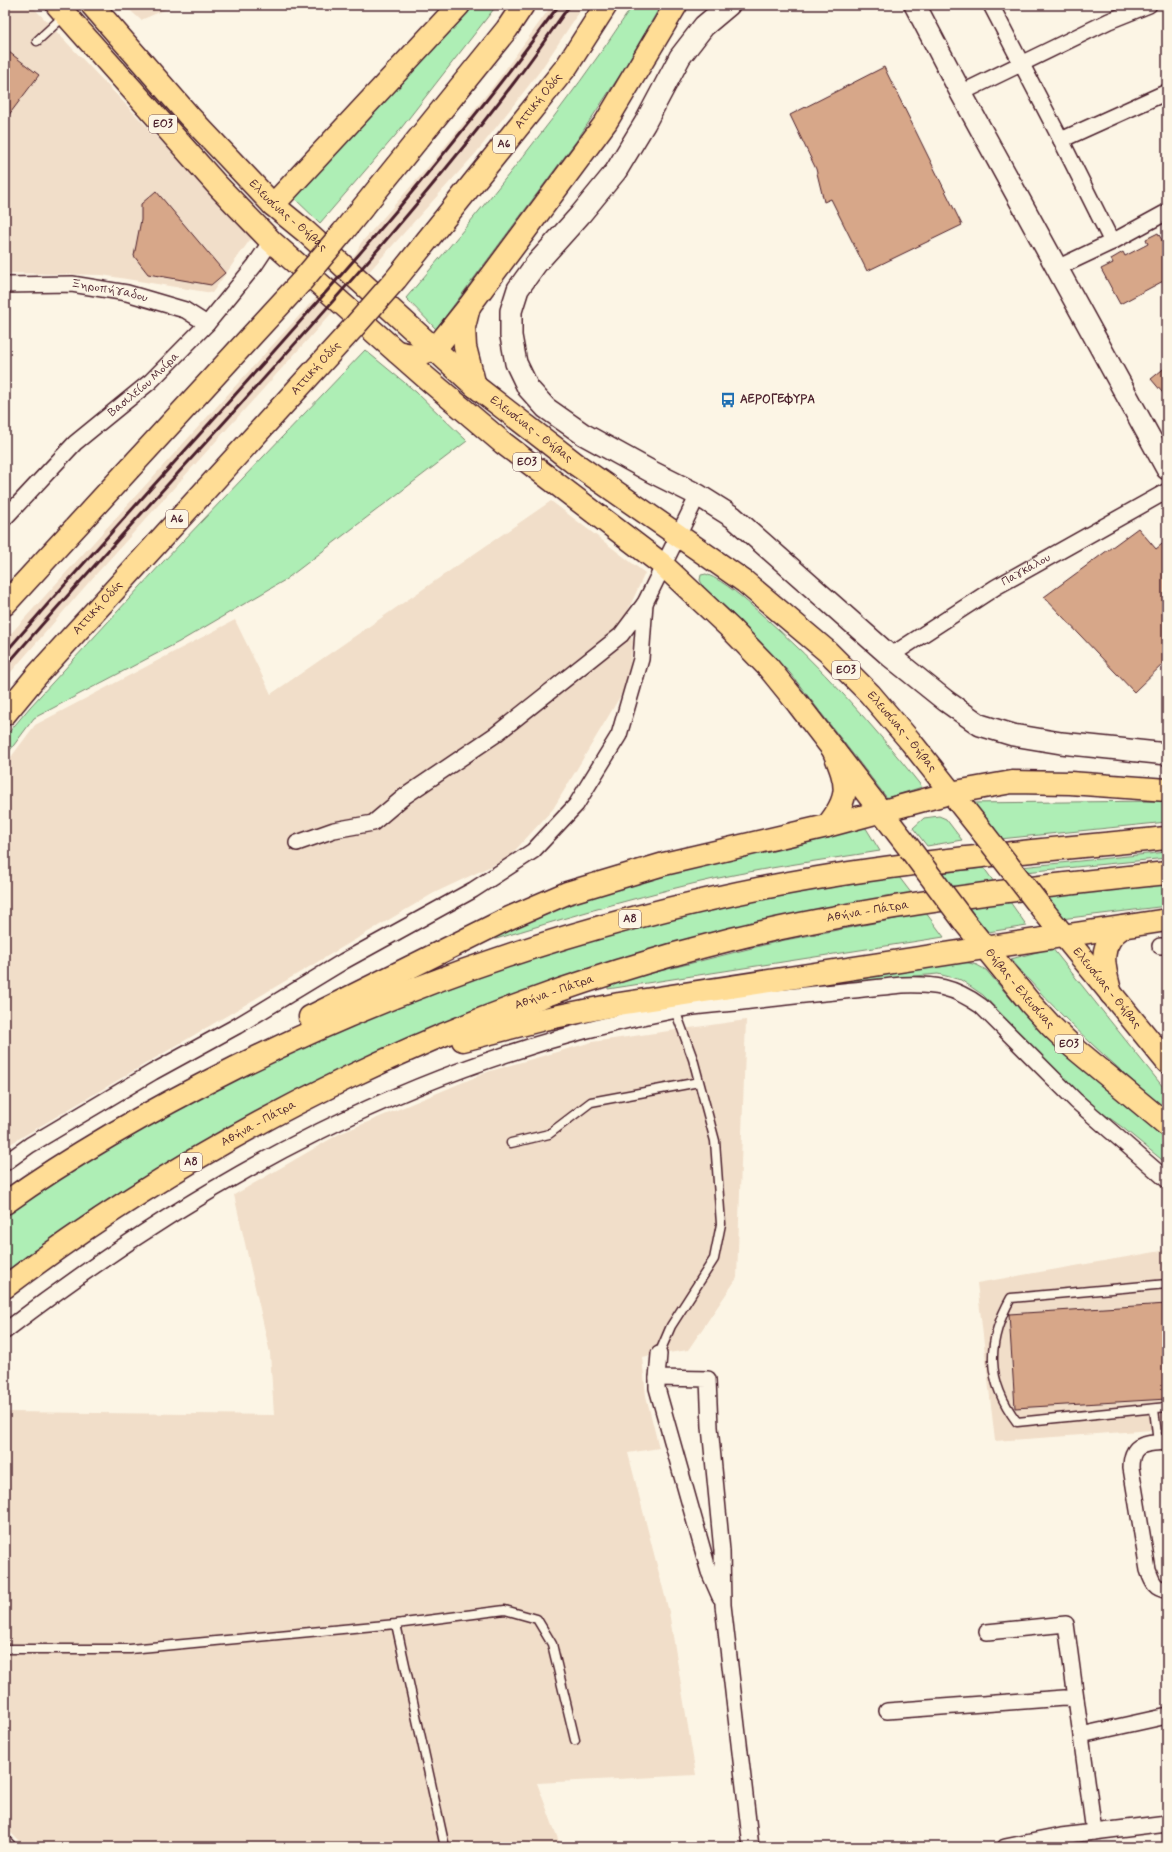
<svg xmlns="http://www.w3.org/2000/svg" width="1172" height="1852" viewBox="0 0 1172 1852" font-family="Mynerve,sans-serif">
<rect width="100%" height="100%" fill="#fcf5e5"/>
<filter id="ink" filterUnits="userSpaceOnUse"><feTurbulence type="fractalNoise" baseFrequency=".025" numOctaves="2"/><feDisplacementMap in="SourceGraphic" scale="8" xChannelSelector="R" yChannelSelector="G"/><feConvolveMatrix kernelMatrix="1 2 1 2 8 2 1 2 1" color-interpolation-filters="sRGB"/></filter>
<g filter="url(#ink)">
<path fill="#f1dec9" d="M5,5H31L252,237L212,293L102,275L5,273Z
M124,5H176L141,20Z
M552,5H584L540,71L476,153L89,582L5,679V640L356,253L361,243L434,160L494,85Z
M551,501L645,573L625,617L633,642L627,685L553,809L508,858L434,893L5,1147V765L35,725L235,620L271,694Z
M746,1020L737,1278L688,1350L642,1357L646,1396L659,1448L628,1453L669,1612L696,1775L537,1783L561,1847H25L5,1827V1412L274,1415L270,1353L234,1195L339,1134L490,1071L592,1042Z
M1167,1250V1429L995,1441L977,1283Z"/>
<path fill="#aeeeb5" stroke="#7c8670" d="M471,5H497L395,136L320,223L293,197Z
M633,5H661L624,69L577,140L436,329L406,298C486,204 565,109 633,5Z
M365,350L416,392L467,441L285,580L179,642L34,718L5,757V737L30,707L162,563Z
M706,574C726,582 744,599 760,613C820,665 873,725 922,787L887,798L790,673L729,610L704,588L700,580L701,575Z
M1167,801V822L1000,839L966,803Z
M939,816L946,819L962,840L927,846L913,828L924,818Z
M864,825L880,851C817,861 754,869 692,884C626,900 561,919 496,939L491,938L492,932L622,883Z
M1167,852V858L1025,872L1021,867Z
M984,868L994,882L953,887L941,873Z
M899,877L912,894C851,904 790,914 730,928C475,991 214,1113 5,1273V1216C214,1066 476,962 727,907C784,894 842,886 899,877Z
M1167,884V906L1061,919L1043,895Z
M1008,899L1027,926L988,932L966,904Z
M926,913L944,937L608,989V985L612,983L780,941Z
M1052,948L1167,1092V1111C1112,1063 1057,1015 1011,959Z
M965,962L977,965L986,970L1016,1005L1056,1044L1167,1134V1164L1122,1127L1079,1096L983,995L961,980L938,974L758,990Z"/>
<path fill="#d7a789" stroke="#4a1f2b" d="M5,49L39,75L5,120Z
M884,67L962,225L867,271L831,199L824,202L816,169L790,115Z
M156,191L225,273L211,285L148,274L134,256L141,220V204Z
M1158,233L1167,249V279L1120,304L1101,269L1113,263L1111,259L1123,252L1125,256L1148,244L1146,239Z
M1167,366V398L1151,379Z
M1138,528L1156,549L1167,540V660L1134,692L1044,597Z
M1167,1304V1399L1015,1408L1009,1314Z"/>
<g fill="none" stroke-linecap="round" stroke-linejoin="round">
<g stroke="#4a1f2b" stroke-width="11">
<path id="lane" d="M37,41L65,15
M511,1143L549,1134L591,1102L699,1082
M1167,1284L1011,1298C986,1342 986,1381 1017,1422L1167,1407
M659,1354L671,1326L714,1259L721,1224L715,1141L693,1059L675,1010
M1154,1409L1158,1443
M396,1624L445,1847
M5,1649H130L396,1624L505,1610L537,1619L552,1644L575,1740"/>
</g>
<g stroke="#4a1f2b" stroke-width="18">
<g id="street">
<path d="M991,5L1061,140L1112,242"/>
<path d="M961,93L1109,21L1149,5"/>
<path d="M1061,140L1167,92"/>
<path d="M1057,268L1112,242L1167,212"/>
<path id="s1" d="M5,285L72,284L127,293L185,310L207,324"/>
<path id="s2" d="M5,518L75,443L151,381L207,324L255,265L271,241"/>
<path id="s3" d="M890,656L996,587L1167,491"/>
<path d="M297,843L334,830L373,823L405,796L495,735L621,635L645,603L698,495"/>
<path d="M1160,946H1167"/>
<path d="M5,1163L30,1145L153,1072L237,1026L344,961L473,890L533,851L576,805L619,735L641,659L645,603"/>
<path d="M5,1331C206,1177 421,1059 672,1011C693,1006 714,1005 735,1003C791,996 846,991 902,985C935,984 953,986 981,1006L1076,1101L1167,1180"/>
<path d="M659,1354L657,1378L708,1379L710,1427L722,1551L723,1605L751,1847"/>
<path d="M657,1378V1388L709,1572L720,1597"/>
<path d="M1167,1442C1145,1444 1131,1442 1131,1468L1148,1570C1152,1581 1154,1589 1167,1590"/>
<path d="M987,1632L1066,1624L1094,1832"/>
<path d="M887,1711L1064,1698L1076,1699"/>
<path d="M1081,1735L1167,1716"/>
<path d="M5,1844L8,1847"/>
<path d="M1005,1847L1061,1836L1167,1823"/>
</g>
</g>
<g stroke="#4a1f2b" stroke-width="24">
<path id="secondary" d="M729,5L704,26L680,57L645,123L616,171L580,215L536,264L518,289L511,311V336L516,363L528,388L546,408L583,434L652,472L698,495L733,517L890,656L946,701L980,725L1013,735L1061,743L1167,754
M915,5L961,93L1167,469"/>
</g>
<g stroke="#4a1f2b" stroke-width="25">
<g id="primary">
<path d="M57,5L218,186L271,241L424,376L503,443L663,565L730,628L768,667L798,704L910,849"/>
<path id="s4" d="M92,5L189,116L273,205L306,232L475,386L577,465L745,582L828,652L870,694L911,742L984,834"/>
<path id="s5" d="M1046,914L1167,1062"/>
<path id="s6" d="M966,924L1031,1004L1052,1027L1073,1047L1167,1125"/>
</g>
</g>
<g stroke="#4a1f2b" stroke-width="25">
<g id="highway">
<path d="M273,205L459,5"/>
<path d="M343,232L507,29L523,5"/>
<path id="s7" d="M396,279L567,66L606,5"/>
<path d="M469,307L464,327L465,347L475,386"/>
<path d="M397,352L406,354L418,355L435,349L470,305L606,122L676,5"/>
<path d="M5,604L301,282"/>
<path id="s8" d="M5,714L38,674L353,328"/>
<path d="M827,826C852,795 847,784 833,749"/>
<path d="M1111,994C1104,968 1096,944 1123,927"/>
<path d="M310,1017L507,919L567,893L664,864L827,826L950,793L1012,782L1070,783L1167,790"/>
<path d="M463,1040L544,1019L619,1004L1167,920"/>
<path d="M5,1203C78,1151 155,1108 235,1068C405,984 587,922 773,886C903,861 1036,851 1167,838"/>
<path id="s9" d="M5,1287C220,1124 470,1004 732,939C875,905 1021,888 1167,873"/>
</g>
</g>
<use href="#lane" stroke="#fcf5e5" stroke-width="8"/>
<use href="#street" stroke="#fcf5e5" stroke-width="15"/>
<use href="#secondary" stroke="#fcf5e5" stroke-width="21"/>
<use href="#primary" stroke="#ffdd96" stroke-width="22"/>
<use href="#highway" stroke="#ffdd96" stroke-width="22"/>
<path stroke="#4a1f2b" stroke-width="3" d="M5,653C191,438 391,235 559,5
M5,667C174,471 359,286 516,80C535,55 552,30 570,5"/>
<g stroke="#4a1f2b" stroke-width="25" stroke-linecap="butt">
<path id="primary-bridge" d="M984,834L1046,914
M910,849L966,924"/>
</g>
<g stroke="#4a1f2b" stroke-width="25" stroke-linecap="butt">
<path id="highway-bridge" d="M301,282L343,232
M353,328L396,279"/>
</g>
<use href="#primary-bridge" stroke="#ffdd96" stroke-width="22"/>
<use href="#highway-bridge" stroke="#ffdd96" stroke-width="22"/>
</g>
</g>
<defs>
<g id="bus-bare" transform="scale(1.2)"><path d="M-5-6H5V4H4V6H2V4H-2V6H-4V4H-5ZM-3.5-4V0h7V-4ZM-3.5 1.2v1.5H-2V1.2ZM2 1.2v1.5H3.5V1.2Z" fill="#1f6fb2" stroke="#fcf5e5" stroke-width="2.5" paint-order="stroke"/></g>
</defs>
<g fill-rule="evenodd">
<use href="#bus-bare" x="728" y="400"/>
</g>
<g text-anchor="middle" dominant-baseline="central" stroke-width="4" stroke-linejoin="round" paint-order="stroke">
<g fill="#fcf5e5" stroke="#7f5f63" stroke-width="1">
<rect x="149" y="115" width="28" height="18" rx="3"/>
<rect x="493" y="135" width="22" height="18" rx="3"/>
<rect x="513" y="453" width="28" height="18" rx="3"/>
<rect x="166" y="510" width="22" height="18" rx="3"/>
<rect x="832" y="661" width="28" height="18" rx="3"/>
<rect x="619" y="910" width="22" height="18" rx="3"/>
<rect x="1055" y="1035" width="28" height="18" rx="3"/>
<rect x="180" y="1153" width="22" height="18" rx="3"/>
</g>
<g font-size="11" font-weight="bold" fill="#4a1f2b">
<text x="163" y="124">ΕΟ3</text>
<text x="504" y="144">Α6</text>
<text x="527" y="462">ΕΟ3</text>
<text x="177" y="519">Α6</text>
<text x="846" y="670">ΕΟ3</text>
<text x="630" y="919">Α8</text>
<text x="1069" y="1044">ΕΟ3</text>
<text x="191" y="1162">Α8</text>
</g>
<g font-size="12" fill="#4a1f2b" stroke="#fcf5e5">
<text stroke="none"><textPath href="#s7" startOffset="228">Αττική Οδός</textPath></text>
<text stroke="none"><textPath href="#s4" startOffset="288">Ελευσίνας - Θήβας</textPath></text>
<text stroke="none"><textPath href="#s1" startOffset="105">Ξηροπήγαδου</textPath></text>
<text stroke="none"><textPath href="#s8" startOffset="465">Αττική Οδός</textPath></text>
<text stroke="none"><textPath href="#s2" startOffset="193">Βασιλείου Μοίρα</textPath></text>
<text stroke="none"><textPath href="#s4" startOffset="612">Ελευσίνας - Θήβας</textPath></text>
<text stroke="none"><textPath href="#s3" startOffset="161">Παγκάλου</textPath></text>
<text stroke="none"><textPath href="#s8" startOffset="141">Αττική Οδός</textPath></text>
<text stroke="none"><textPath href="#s4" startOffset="1092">Ελευσίνας - Θήβας</textPath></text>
<text stroke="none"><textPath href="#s9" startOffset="950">Αθήνα - Πάτρα</textPath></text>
<text stroke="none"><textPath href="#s6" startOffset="84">Θήβας - Ελευσίνας</textPath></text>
<text stroke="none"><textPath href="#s5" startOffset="96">Ελευσίνας - Θήβας</textPath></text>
<text stroke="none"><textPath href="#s9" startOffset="626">Αθήνα - Πάτρα</textPath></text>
<text stroke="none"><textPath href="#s9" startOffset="302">Αθήνα - Πάτρα</textPath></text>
</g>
<g font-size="12" font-weight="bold" fill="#4a1f2b" stroke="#fcf5e5" text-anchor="start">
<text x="740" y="400">ΑΕΡΟΓΕΦΥΡΑ</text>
</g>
</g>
<rect width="1172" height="1852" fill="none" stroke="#fcf5e5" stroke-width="20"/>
<rect x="10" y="10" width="1152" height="1832" fill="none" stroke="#4a1f2b" stroke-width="1.5" filter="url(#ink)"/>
</svg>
